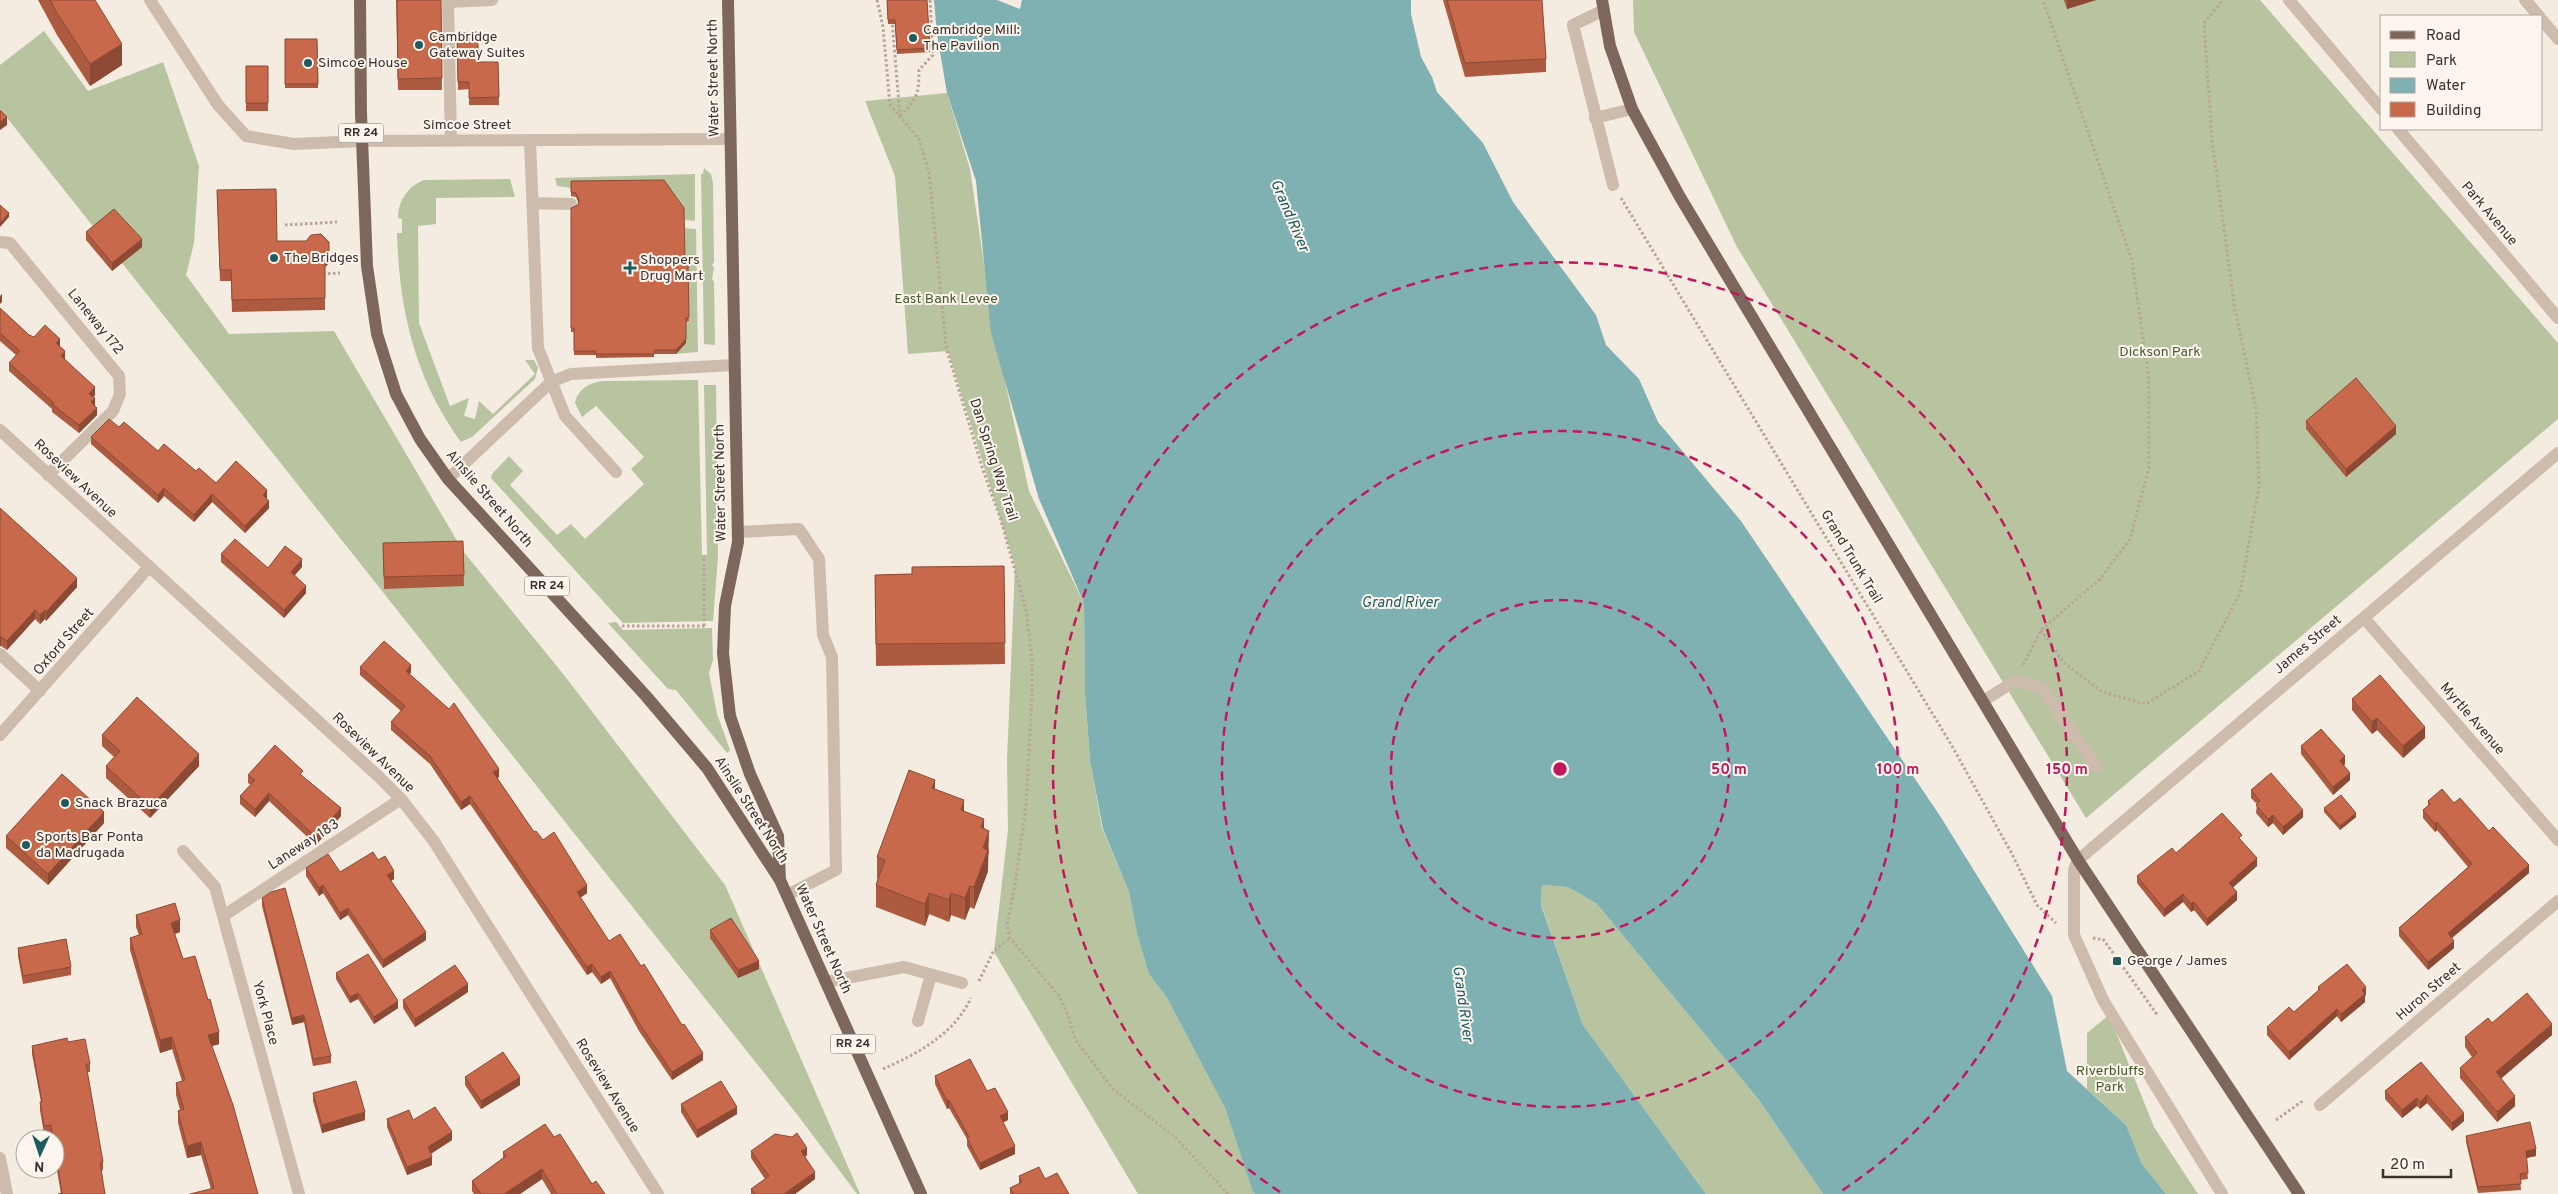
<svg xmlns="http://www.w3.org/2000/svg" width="2558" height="1194" viewBox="0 0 2558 1194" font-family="Overpass,sans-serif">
<rect width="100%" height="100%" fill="#f4ebe1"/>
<path fill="#b8c4a0" d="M1633,0H2260L2558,343V419L2086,818L1737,247L1634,32Z
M44,31L88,91L163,62L199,166L194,243L186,275L229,334L334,331L463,551L564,675L725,885L860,1194H857L799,1117L0,109V65Z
M947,93L970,169L994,331L1029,491L1084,603L1085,693L1090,761L1102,828L1129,892L1137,934L1149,974L1167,998L1226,1110L1255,1194H1138L994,952L1008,830L1007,760L1015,566L948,351L908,354L895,176L865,101Z
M704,168L711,174L713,183L714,262L712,265L714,268L712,279L714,282L715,345L704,344L701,174H703Z
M695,174V221L685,220L684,212L571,185V188L557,186L555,178Z
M510,179L515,197L436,198V224L418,226L419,323L450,406L469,398L464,416L475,419L479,401L493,414L535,374L525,360H534L538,368L535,379L472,437L461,442C415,379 399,310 397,233H402V219L398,218C398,201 408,186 424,180Z
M684,228L696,229L698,352L676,354L686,343V322L689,321L688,263H685Z
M698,380L702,555H707L704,385H716L718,557L713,621L623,623L491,478L492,474L509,456L523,471L510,485L557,535L571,524L585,539L644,484L631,469L644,457L596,406L582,417L575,403C578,388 591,382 605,381Z
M616,622L623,630L712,628L713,660L709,673L717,714L730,750L727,753L676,690L668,689L608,623Z
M1542,885L1568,887L1597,904L1759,1100L1823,1194H1706L1583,1025L1541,904Z
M2109,1015L2154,1127L2198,1194H2166L2142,1164L2126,1125L2087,1089V1033Z"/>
<path fill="#7fb0b2" d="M934,0H997L1020,9L1022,0H1411V14L1421,57L1432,77L1437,92L1483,143L1513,202L1596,315L1606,345L1639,379L1658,422L1741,521L1940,816L2052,996L2067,1071L2126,1125L2142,1164L2166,1194H1823L1759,1100L1597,904L1568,887L1542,885L1541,905L1583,1025L1706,1194H1255L1253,1192L1226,1110L1167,998L1149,974L1137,934L1129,892L1103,829L1090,761L1085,693L1084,603L1039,499L991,333L976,181L947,93L937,34Z"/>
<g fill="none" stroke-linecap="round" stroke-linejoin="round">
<path stroke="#b9a596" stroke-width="3" stroke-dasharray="2.5 2.5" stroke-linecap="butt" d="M877,0L883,27L890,105L919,139L929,172L946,347L983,470L1000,517L1026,610L1032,657V696L1026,806L1015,885L1007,925L1010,938L1059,996L1068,1015L1075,1039L1112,1088L1176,1138L1228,1194
M892,20L900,116
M900,116C917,99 919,94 919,70L933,55L930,0
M1621,198L1952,746L2012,854L2037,905L2056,923
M285,225L337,222
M323,274L340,273
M622,626H707
M704,626V555
M2041,630L2063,662L2102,692L2146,704L2199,671L2240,593L2259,486L2256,408L2235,310L2212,140L2204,23L2223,0
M2023,665L2041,630L2100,579L2130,539L2149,467V380L2132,261L2043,0
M2093,938L2104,940
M2103,939L2158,1016
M979,981L993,952L1010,938
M883,1069C919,1053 954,1034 971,998
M2276,1120L2304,1100"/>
<path stroke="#cdbbac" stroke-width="12" d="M150,0L218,105L246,136L294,144L362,141L730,139
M2289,0L2382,110
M2525,0L2539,16
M1604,10L1573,25L1613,185
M2542,20L2558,39
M1595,118L1632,109
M2398,129L2558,318
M530,140L538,348L565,416L616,472
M451,141L448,2L492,0
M532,203L571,204
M0,242L10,243L119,376L120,394L113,411L48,475
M0,430L378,776L401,799L433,840L658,1194
M448,479L551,382L571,374L734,365
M738,532L799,529L819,559L823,635L832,657L836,870L787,895
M2364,618L2558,840
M0,654L40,691
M1983,701L2015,681L2041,687L2097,767
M0,735L149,567
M183,851L215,887L299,1194
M223,916L401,799
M826,982L904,967L962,983
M918,1021L931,975
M2320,1105L2558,901
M0,1158L7,1194
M2222,1194L2103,1000L2074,935V870L2078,860L2558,453"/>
<path stroke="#7d675c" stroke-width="12" d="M360,0L361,113L367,266L377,334L396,394L420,439L448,479L646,696L707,768L780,880
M728,0L738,542L725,606L723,653L730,716L750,774L778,836L780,880L921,1194
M1602,0L1610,46L1632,109L1680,197L2078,860L2299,1194"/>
</g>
<path fill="#ac5a40" d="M38,0H95L122,65L90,86L57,35Z
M396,0H441L442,90H398Z
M887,0H927L930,52L897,54L895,24H888Z
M1443,0H1542L1546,59V72L1465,77Z
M2064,0H2096L2067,9Z
M457,33L479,62H498L499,105H469V89L458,90Z
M285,39H317L318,88H285Z
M246,66H268V111H246Z
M571,181L685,259L689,321L686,322V343L676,354H654V357L596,358V355H574V332H571V208L578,205V202L576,197L571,196Z
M217,190L277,241L329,263L325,267V310L232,312L231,281H220Z
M86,232L142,247L112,271L86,240Z
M0,308L29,335L34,337L60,347L65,359L95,395L93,397L97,415L79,433L52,412V409L9,371V363L16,355L0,341Z
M2306,421L2396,434L2346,477L2306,429Z
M119,427L158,451L216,483L267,498L266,499L269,508L245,533L212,502L194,522L164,496L158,503L91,444V437Z
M0,508L77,587L46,621L45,619L40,624L35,619L7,650L1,646H0Z
M463,541L464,586L384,589L383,543Z
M221,554L268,568L302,567L295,575L306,593L284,618L221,562Z
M1004,566L1005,664L876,666L875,575L912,574Z
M360,667L411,672L410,674L499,777L497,778L534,832L543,840L587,893L580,898L609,941L703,1060L672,1080L639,1031L610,978L601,984L592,972L587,975L470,804L461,810L430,764L391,730V722L401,711L360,675Z
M2352,699L2425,738L2403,758L2377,730L2372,734L2352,710Z
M102,735L199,766L150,818L106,778V766L114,757L102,746Z
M2301,746L2345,764L2344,765L2350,780L2333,795L2301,754Z
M248,775L303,777L341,816L316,845L269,801L255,817L240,804V796L251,785L248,783Z
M935,789L964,811L984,829L989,852L988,855V871L974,909L970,907L965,920L951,915L949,922L929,914L925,926L876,907V885L878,879H877V857Z
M2251,790L2303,817L2283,835L2273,823L2268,827L2256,813L2257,804L2251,798Z
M2428,801L2454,803L2489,831L2529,873L2452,938L2454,948L2428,970L2399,936V928L2468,867L2437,830L2435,832L2423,818V810L2428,806Z
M2324,808L2356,817L2340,830L2324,812Z
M104,823L48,885L6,848V836Z
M2242,842L2257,866L2232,888L2237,900L2207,926L2194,910L2191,912L2183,902L2164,917L2137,883V876L2176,853Z
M378,860L394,879L391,881L426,940L383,968L348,915L340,920L323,893L319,896L306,876V868L340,872Z
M262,898L331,1056V1063L313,1066L304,1022L292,1025L262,906Z
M136,915L180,932L175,934L183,959L219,1044L212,1046L258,1194L211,1189L201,1155L187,1158L178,1123V1111L180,1110L176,1095V1083L182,1081L172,1049L160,1053L130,950V938L139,935L136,927Z
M710,930L759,969L738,978L710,938Z
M18,948L71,967V975L23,984L18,956Z
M336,973L398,1008L374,1024L358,999L350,1003L336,979Z
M2318,987L2366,995L2365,996V1002L2341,1022L2337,1016L2289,1060L2267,1035V1027L2294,1012L2318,991Z
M468,992L415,1027L403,1008V1000Z
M2492,1023L2552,1035L2501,1078L2515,1106L2497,1122L2460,1078V1068L2472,1057L2465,1047V1037Z
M68,1042L90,1064V1072H87L103,1162V1170L101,1171L105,1194H61L55,1158V1139H52L51,1133L44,1134L40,1110V1102H41L32,1054V1046Z
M2421,1062L2464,1121L2452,1131L2427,1103L2420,1109L2417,1106L2402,1118L2385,1099V1091Z
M935,1076L987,1091L1008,1120L1003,1122L1015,1154L980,1170L967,1146V1139L949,1108L947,1109L935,1084Z
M465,1077L520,1085L481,1109L465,1085Z
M313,1093L365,1120L322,1133L313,1101Z
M681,1104L737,1114L697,1138L681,1112Z
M387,1119L413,1120L452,1140L431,1154L432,1165L407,1175L387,1127Z
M2466,1136L2536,1156L2526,1158L2528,1179L2520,1180L2521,1190L2478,1193L2466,1142Z
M554,1137L592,1184L605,1194H551L542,1179L520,1194H474L472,1191V1181L503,1158V1152Z
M751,1151L807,1155L805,1157L815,1179L795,1194H751V1189L765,1179L751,1158Z
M1019,1176L1045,1179L1069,1194H1010V1188L1019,1184Z"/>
<path fill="#8c4a34" d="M2067,0H2096L2067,9Z
M122,44V65L90,86V64Z
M7,117V125L0,130V122Z
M9,213V217L0,227V223Z
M142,239V247L112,271V263Z
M329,242V263L325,267V255Z
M2,294V302L0,304V296Z
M60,339V347L56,343Z
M686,339V343L676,354V350Z
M65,351V359L61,364V356Z
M95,387V395L89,402V394Z
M95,398V406L91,402Z
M97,408V415L79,433V425Z
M2396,426V434L2346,477V469Z
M164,488V496L158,503V495Z
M267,490V498L263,503V495Z
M212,494V502L194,522V515Z
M269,501V508L245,533V526Z
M302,559V567L291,579V572Z
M77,578V587L46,621V612Z
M306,586V593L284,618V610Z
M35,610V619L7,650V641Z
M45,610V619L40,624V615Z
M0,637H1V646H0Z
M411,665V672L406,678V671Z
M2377,718V730L2372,734V722Z
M2425,727V738L2403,758V746Z
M199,754V766L150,818V807Z
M2345,756V764L2340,769V761Z
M499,769V777L493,780V772Z
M2350,773V780L2333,795V787Z
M935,780V802L932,788Z
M269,793V801L255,817V809Z
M470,796V804L461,810V802Z
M964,800V822L961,810Z
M341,808V816L316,845V837Z
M2303,810V817L2283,835V827Z
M104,812V823L48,885V874Z
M2356,813V817L2340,830V826Z
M2273,815V823L2268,827V819Z
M984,819V840L981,827Z
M2437,822V830L2435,832V824Z
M989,831L988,871L974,909V887L983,848Z
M2257,858V866L2229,891V883Z
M2529,865V873L2448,941V933Z
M394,871V879L387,883V875Z
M323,885V893L319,896V888Z
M587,885V893L577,900V892Z
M970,886V907L965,920V898Z
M2237,892V900L2207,926V919Z
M929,893V914L925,926V904Z
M951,893V915L949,922V900Z
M2183,894V902L2164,917V909Z
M2194,902V910L2191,912V904Z
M348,908V915L340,920V913Z
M180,920V932L171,935V923Z
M426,932V940L383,968V960Z
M2454,941V948L2428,970V962Z
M759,961V969L738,978V970Z
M592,964V972L587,975V967Z
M610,971V978L601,984V977Z
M468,984V992L415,1027V1019Z
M2366,987V995L2365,996V1002L2341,1022V1014L2362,990Z
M358,993V999L350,1003V997Z
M398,1001V1008L374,1024V1017Z
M2337,1009V1016L2289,1060V1052Z
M304,1015V1022L292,1025V1018Z
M2552,1024V1035L2496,1083V1072Z
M219,1032V1044L208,1047V1035Z
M172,1037V1049L160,1053V1040Z
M703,1053V1060L672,1080V1072Z
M520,1077V1085L481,1109V1101Z
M2427,1095V1103L2420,1109V1102Z
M2515,1096V1106L2497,1122V1112Z
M2417,1098V1106L2402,1118V1110Z
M949,1100V1108L947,1109V1101Z
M737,1107V1114L697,1138V1130Z
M365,1112V1120L322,1133V1125Z
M1008,1112V1120L1000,1124V1116Z
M2464,1113V1121L2452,1131V1123Z
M452,1132V1140L428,1155V1147Z
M201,1142V1155L187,1158V1146Z
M1015,1146V1154L980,1170V1163Z
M807,1148V1155L801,1159V1151Z
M2536,1149V1156L2526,1158V1151Z
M432,1157V1165L407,1175V1167Z
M542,1169V1179L520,1194H504Z
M815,1172V1179L795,1194H784Z"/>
<path fill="#c8694b" stroke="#8c4a34" d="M50,0H95L122,44L90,64L57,13Z
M397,0H441L442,78L398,79Z
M887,0H927L930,48L897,50L895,20H888Z
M1447,0H1542L1546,59L1465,63Z
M477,32L479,62H498L499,97L469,98V82H458L457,33Z
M285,39H317L318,84H285Z
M246,66H268V103H246Z
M0,110L7,117L0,122Z
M664,180L684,208L685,259H688L689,317L686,318V339L676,350H654V354H596V351H574V328H571V208L578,205L579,200L576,193L571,192V181Z
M276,189L277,241H306L311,235L321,234L329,242V251L325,255V298L232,300L231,270H220L217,190Z
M0,205L9,213L0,223Z
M114,209L142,239L112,263L86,232Z
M0,308L29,335L34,337L45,325L60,339L56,343L65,351L61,356L95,387L89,394L95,398L91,402L97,408L79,425L52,404L54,403L9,363L20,351L0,333Z
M2356,378L2396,426L2346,469L2306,421Z
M109,419L119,427L124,422L158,451L164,444L196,471L199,468L216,483L236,461L267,490L263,495L269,501L245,526L212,494L194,515L164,488L158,495L91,437Z
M0,508L77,578L46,612L45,610L40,615L35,610L7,641L1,637H0Z
M235,539L268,568L285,546L302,559L291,572L306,586L284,610L221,554Z
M463,541L464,575L384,577L383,543Z
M1004,566L1005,643L876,644L875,575L912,574V567Z
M384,641L411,665L406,671L449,709L454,703L499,769L493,772L534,832L536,831L543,840L554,832L587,885L577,892L609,941L620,934L641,966L644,964L682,1025L684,1024L703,1053L672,1072L639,1023L610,971L601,977L592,964L587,967L470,796L461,802L430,756L391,722L405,706L360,667Z
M2380,675L2425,727L2403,746L2377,718L2372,722L2352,699Z
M137,697L199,754L150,807L106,766L120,751L102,735Z
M2321,729L2345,756L2340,761L2350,773L2333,787L2301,746Z
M275,745L303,771L300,774L341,808L316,837L269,793L255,809L240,796L255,780L248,775Z
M909,770L935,780L932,788L964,800L961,810L984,819L981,827L989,831L983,848L988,850L974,887L970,886L965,898L951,893L949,900L929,893L925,904L876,885L885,860L877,857Z
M2271,773L2303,810L2283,827L2273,815L2268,819L2256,805L2260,801L2251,790Z
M62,774L104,812L48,874L6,836Z
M2442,789L2454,803L2460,798L2489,831L2493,827L2529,865L2448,933L2454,941L2428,962L2399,928L2472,864L2437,822L2435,824L2423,810L2430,804L2428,801Z
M2341,795L2356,813L2340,826L2324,808Z
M2222,813L2242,835L2239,838L2257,858L2229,883L2237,892L2207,919L2194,902L2191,904L2183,894L2164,909L2137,876L2172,848L2176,853Z
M373,852L378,860L385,856L394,871L387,875L426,932L383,960L348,908L340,913L323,885L319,888L306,868L328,854L340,872Z
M285,888L331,1056L313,1059L304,1015L292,1018L262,898L271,892Z
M175,903L180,920L171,923L183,959L195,956L208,1000L210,999L219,1032L208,1035L233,1105L258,1194H190L214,1188L201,1142L187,1146L178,1111L184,1109L176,1083L185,1080L172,1037L160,1040L130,938L142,934L136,915Z
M731,918L759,961L738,970L710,930Z
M66,939L71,967L23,976L18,948Z
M368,954L398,1001L374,1017L358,993L350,997L336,973Z
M2347,964L2366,987L2362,990L2365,994L2341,1014L2337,1009L2289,1052L2267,1027L2289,1007L2294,1012L2320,989L2318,987Z
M455,965L468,984L415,1019L403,1000Z
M2527,993L2552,1024L2496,1072L2515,1096L2497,1112L2460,1068L2477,1053L2465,1037L2488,1018L2492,1023Z
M67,1038L68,1042L85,1039L90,1064H86L103,1162L100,1163L105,1194H58L62,1193L55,1150V1139H53L51,1125L44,1126L40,1102H42L32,1046Z
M503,1052L520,1077L481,1101L465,1077Z
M970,1059L987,1091L995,1088L1008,1112L1000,1116L1015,1146L980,1163L967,1138L969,1137L949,1100L947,1101L935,1076Z
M2421,1062L2464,1113L2452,1123L2427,1095L2420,1102L2417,1098L2402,1110L2385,1091Z
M356,1081L365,1112L322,1125L313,1093Z
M721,1081L737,1107L697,1130L681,1104Z
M435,1107L452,1132L428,1147L432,1157L407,1167L387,1119L409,1110L413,1120Z
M2530,1122L2536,1149L2526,1151L2528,1173L2520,1174L2521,1184L2478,1187L2466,1136Z
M545,1124L554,1137L560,1134L592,1184L596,1181L605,1194H557L542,1169L504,1194H481L472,1181L506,1156L503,1152Z
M797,1133L807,1148L801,1151L815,1172L784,1194H755L751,1189L769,1176L751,1151L775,1134L792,1137Z
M1039,1167L1045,1179L1057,1173L1069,1194H1014L1010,1188L1022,1182L1019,1176Z"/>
<g fill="none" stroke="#c2185b" stroke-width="2.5" stroke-dasharray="9 6">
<circle cx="1560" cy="769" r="169"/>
<circle cx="1560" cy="769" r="338"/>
<path d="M1280 1192A507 507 0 1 1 1840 1192"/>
</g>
<g fill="#1f5a5e" stroke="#fbf5ee" stroke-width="2">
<circle cx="913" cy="38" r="5"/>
<circle cx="419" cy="45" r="5"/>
<circle cx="308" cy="63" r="5"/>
<circle cx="274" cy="258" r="5"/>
<path d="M627.5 260.5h5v5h5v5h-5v5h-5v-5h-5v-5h5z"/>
<circle cx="65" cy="803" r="5"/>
<circle cx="26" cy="845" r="5"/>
<rect x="2112" y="956" width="10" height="10" rx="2.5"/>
</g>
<g text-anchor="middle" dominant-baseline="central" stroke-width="4" stroke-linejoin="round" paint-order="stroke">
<g fill="#fbf5ee" stroke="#756b66" stroke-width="1">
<rect x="338.5" y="123.5" width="45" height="19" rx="4"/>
<rect x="524.5" y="576.5" width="45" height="19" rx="4"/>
<rect x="830.5" y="1034.5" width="45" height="19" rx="4"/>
</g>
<g font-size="12" font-weight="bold" fill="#3b302b">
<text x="361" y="133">RR 24</text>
<text x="547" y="586">RR 24</text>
<text x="853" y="1044">RR 24</text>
</g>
<g font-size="14" fill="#3b302b" stroke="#fbf5ee" text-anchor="start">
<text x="923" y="30">Cambridge Mill:<tspan x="923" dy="16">The Pavilion</tspan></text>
<text x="429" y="37">Cambridge<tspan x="429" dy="16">Gateway Suites</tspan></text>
<text x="318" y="63">Simcoe House</text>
<text x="284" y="258">The Bridges</text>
<text x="640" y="260">Shoppers<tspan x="640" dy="16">Drug Mart</tspan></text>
<text x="75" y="803">Snack Brazuca</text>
<text x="36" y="837">Sports Bar Ponta<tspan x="36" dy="16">da Madrugada</tspan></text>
<text x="2127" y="961">George / James</text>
</g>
<g font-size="14" fill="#3b302b" stroke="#fbf5ee">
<text transform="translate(714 78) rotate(-91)">Water Street North</text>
<text x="467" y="125">Simcoe Street</text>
<text transform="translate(2489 214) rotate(50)">Park Avenue</text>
<text transform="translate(95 322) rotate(51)">Laneway 172</text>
<text transform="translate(993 460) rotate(72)">Dan Spring Way Trail</text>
<text transform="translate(75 479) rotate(43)">Roseview Avenue</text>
<text transform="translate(721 483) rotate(-91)">Water Street North</text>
<text transform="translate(489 499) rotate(49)">Ainslie Street North</text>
<text transform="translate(1851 557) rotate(59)">Grand Trunk Trail</text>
<text transform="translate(64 642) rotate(-49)">Oxford Street</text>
<text transform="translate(2308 645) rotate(-40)">James Street</text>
<text transform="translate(2472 719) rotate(49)">Myrtle Avenue</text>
<text transform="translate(373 753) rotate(44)">Roseview Avenue</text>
<text transform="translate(751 810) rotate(57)">Ainslie Street North</text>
<text transform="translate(304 845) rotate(-33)">Laneway 183</text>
<text transform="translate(823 939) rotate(66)">Water Street North</text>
<text transform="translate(2429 992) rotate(-41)">Huron Street</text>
<text transform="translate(265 1013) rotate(75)">York Place</text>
<text transform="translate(607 1086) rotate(58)">Roseview Avenue</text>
</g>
<g font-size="14" fill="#4a5a2e" stroke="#fbf5ee">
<text x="946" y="299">East Bank Levee</text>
<text x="2160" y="352">Dickson Park</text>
<text x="2110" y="1071">Riverbluffs<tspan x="2110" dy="16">Park</tspan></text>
</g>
<g font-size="15" font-style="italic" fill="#1f5a5e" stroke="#fbf5ee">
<text transform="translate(1289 216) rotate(67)">Grand River</text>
<text x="1400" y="603">Grand River</text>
<text transform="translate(1462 1004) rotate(82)">Grand River</text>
</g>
</g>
<circle cx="1560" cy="769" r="8" fill="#c2185b" stroke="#fbf5ee" stroke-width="2.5"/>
<g font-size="15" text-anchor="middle" font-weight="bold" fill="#c2185b" stroke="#fbf5ee" stroke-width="4" stroke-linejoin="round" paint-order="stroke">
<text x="1729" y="774">50 m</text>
<text x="1898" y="774">100 m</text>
<text x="2067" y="774">150 m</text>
</g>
<rect x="2380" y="15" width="162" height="115" fill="#fbf5ee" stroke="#aea6a0"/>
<rect x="2390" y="31" width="25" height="8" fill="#7d675c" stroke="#aea6a0"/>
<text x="2426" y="40" font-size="15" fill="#3b302b">Road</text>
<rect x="2390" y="52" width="25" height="15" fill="#b8c4a0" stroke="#aea6a0"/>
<text x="2426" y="65" font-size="15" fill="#3b302b">Park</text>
<rect x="2390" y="78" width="25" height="15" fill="#7fb0b2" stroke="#aea6a0"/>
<text x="2426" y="90" font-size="15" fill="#3b302b">Water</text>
<rect x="2390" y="102" width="25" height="15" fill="#c8694b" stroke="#aea6a0"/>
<text x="2426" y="115" font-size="15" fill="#3b302b">Building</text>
<g transform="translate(40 1154) rotate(183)"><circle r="24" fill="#fbf5ee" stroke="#aea6a0"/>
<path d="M0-4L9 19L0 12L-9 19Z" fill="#1f5a5e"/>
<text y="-8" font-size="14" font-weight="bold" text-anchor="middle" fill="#3b302b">N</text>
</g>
<path d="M2383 1169v8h68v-8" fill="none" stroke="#3b302b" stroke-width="2.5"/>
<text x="2390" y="1169" font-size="15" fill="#3b302b" stroke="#fbf5ee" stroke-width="4" paint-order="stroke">20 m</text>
</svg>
